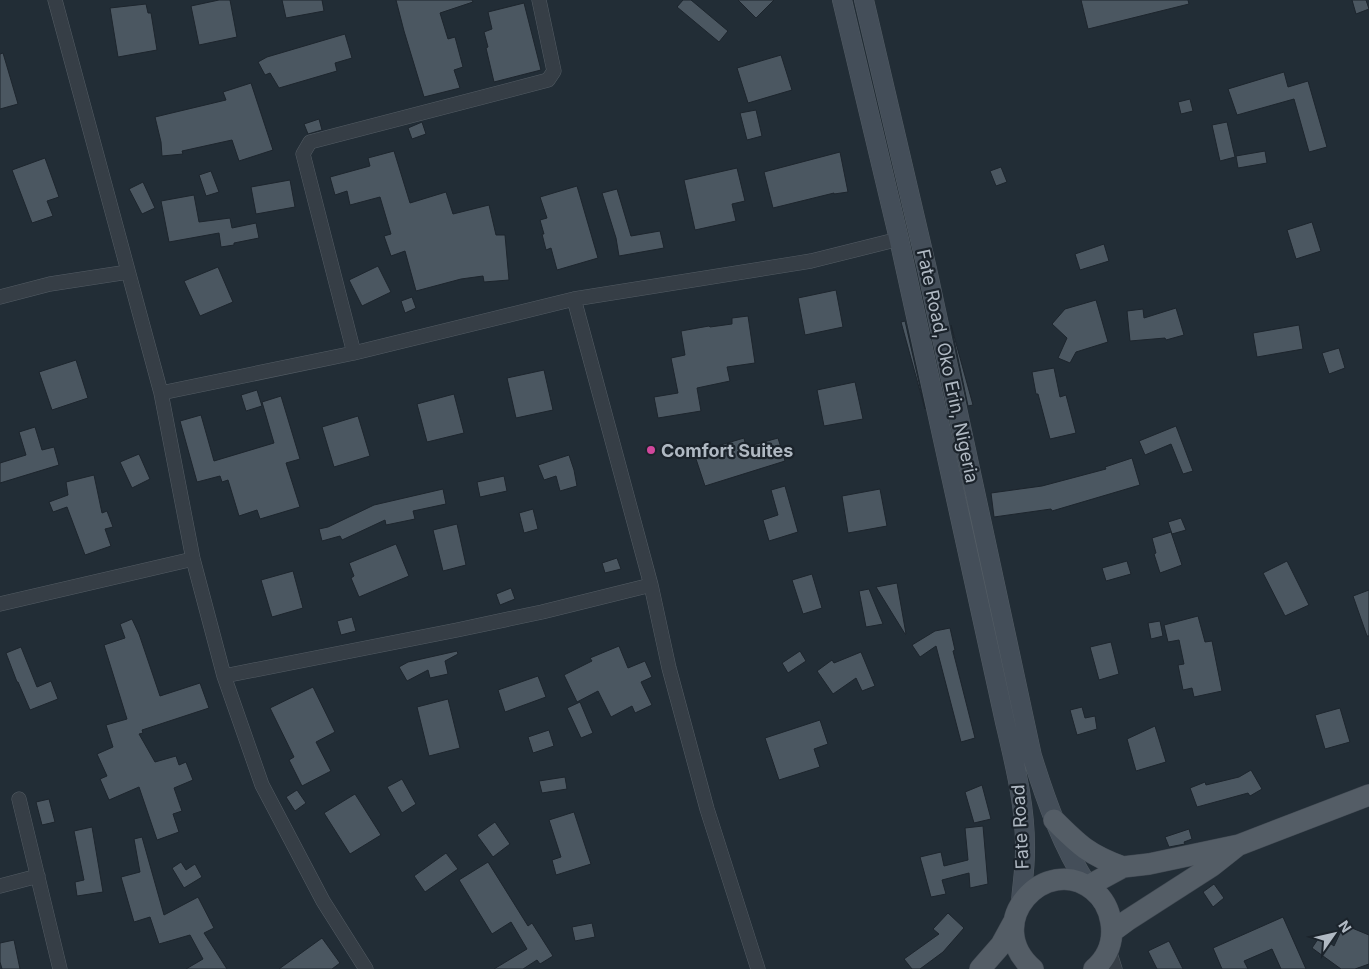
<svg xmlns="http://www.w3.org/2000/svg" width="1369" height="969" viewBox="0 0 1369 969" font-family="Inter,sans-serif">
<rect width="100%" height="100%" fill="#222d36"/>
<path fill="#4b5761" stroke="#1d252d" d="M219,0H230L237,37L199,45L191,6Z
M282,0H322L324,11L286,18Z
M396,0H472L473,2L440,13L448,39L455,37L463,67L454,70L460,88L424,97L404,31Z
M683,0H691L728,31L719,42L677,7Z
M738,0H774L756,18Z
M1081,0H1188L1189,4L1088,29Z
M1352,0H1366L1369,9L1356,14Z
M524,3L541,70L494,82L486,48L488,47L484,32L492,29L488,12Z
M146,4L148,13H151L157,50L118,57L110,8Z
M345,34L352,58L335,63L337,71L279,88L270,73L265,75L258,62L267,57Z
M3,53L18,104L0,109V54Z
M781,55L792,90L748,103L737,68Z
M1284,72L1288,87L1308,81L1327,147L1309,152L1294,99L1237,115L1228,89Z
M251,83L273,150L239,161L232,140L182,151L183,154L162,156L161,142L155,117L226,100L223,92Z
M1190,99L1193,111L1181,114L1178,102Z
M756,110L762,136L747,140L740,113Z
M319,119L322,130L308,134L304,124Z
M422,122L426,134L412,139L408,128Z
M1227,122L1235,157L1220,161L1212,125Z
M394,151L410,203L446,192L453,214L489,205L496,235H505L509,280L484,282L483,276L461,279L416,291L405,251L391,256L384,236L391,234L380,197L350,205L347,191L335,195L330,177L370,166L368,158Z
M1265,151L1267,163L1238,168L1236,156Z
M840,152L848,192L834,194V193L773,208L764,172Z
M45,158L59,197L47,201L53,216L32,223L12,170Z
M1001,167L1007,182L996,186L990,171Z
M737,168L745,201L732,204L736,221L695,230L684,180Z
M211,171L219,192L206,196L199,175Z
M290,180L295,207L256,214L251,187Z
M143,182L155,208L142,214L129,189Z
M577,186L598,258L557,270L551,248L546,250L542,234H544L540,220L547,218L540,197Z
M617,189L631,236L660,231L664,248L619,256L616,238L602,193Z
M194,195L199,222L230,218L232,228L256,223L259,238L234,243V245L221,247L219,233L169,242L161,201Z
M1312,222L1321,251L1296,259L1287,230Z
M1104,244L1109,261L1080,270L1075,254Z
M378,266L391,292L362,306L349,280Z
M218,267L233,302L200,316L184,281Z
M836,290L843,327L805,335L798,298Z
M412,297L416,308L405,313L401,301Z
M1096,300L1108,342L1076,352L1070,363L1058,358L1067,338L1052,324L1065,309Z
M1176,308L1184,335L1166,340L1165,338L1130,341L1127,311L1143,309L1144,318Z
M748,316L755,363L727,367L730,381L697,388L701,411L658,418L654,397L678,393L671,358L685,355L681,331L709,326L710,327L732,324V318Z
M905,321L925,409L901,322Z
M951,325L973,405L968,406Z
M1299,325L1303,349L1257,357L1253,333Z
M1339,348L1345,368L1329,374L1322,353Z
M76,360L88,398L52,410L39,372Z
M1054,368L1060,397L1066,395L1076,433L1050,439L1038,394H1036L1032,372Z
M544,370L553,410L516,418L507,378Z
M855,382L863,419L824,426L817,390Z
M257,390L262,406L246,411L241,395Z
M454,394L464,433L427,442L417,404Z
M281,396L300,459L286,463L300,507L260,519L257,510L239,516L228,480L222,482L220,476L197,482L180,421L201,415L214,461L274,443L262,402Z
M358,416L370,456L334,467L322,427Z
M1176,426L1193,471L1183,474L1171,444L1145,455L1139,441Z
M35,427L42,450L54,447L59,465L0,483V463L26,455L19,432Z
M744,438L746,447L778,438L785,461L705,486L694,453Z
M139,454L150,479L132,488L120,462Z
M569,455L574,470L577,486L560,491L556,476L544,480L538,465Z
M1132,458L1140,485L1052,511L1051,509L994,517L991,493L1042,486L1106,469L1105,467Z
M94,475L102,513L107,511L113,527L105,529L111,546L85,555L67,507L53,512L49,502L68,495L66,482Z
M504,476L507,491L480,497L477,482Z
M785,486L798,532L769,541L763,520L778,515L771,490Z
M443,489L446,504L413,511L415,519L386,525L385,520L342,540L340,536L322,541L319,529L328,527L374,505Z
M880,489L887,526L848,533L842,496Z
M533,509L538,529L524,533L519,513Z
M1181,518L1186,530L1172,534L1168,522Z
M457,524L466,565L443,571L433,530Z
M1171,532L1182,565L1160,573L1154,554L1156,553L1152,538Z
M396,544L409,576L359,597L351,578L354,576L349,563Z
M617,558L621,569L605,573L602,563Z
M1127,561L1131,574L1106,581L1102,568Z
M1287,561L1309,605L1285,616L1263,573Z
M293,571L303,608L272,617L261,580Z
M812,574L822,608L803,614L792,580Z
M897,583L906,634H905L876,587Z
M511,588L515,599L500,605L496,594Z
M869,589L883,624L866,627L859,591Z
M1369,590V636H1367L1353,596Z
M1198,616L1205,642L1212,641L1222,691L1194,697L1192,688L1183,690L1178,665L1184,664L1179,640L1168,642L1164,625Z
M352,617L356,631L341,635L337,621Z
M132,619L139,634L160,696L200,683L209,708L142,730L143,733L139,734L155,762L176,756L179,765L186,762L193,780L174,788L182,811L173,814L179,832L157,840L139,787L109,800L100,779L107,776L97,754L113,747L106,725L127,719L104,645L125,638L120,624Z
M1160,621L1163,636L1151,639L1148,623Z
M950,628L955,650L953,651L975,738L961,742L936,646L920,657L912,645L935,631Z
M1111,642L1119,674L1099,680L1090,647Z
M619,646L628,668L645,661L652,677L641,682L652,705L635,713L632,706L611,717L598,691L577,702L564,675L592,661L590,658Z
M21,647L37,687L51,681L58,699L30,710L18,682H17L6,653Z
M457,651L458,654L445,661L448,674L430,678L428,670L407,681L399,667L408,662Z
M800,651L806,661L788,673L782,663Z
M861,652L875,686L862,691L856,678L833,694L817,671L832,660L834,663Z
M538,676L546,697L505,712L498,690Z
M313,687L335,732L316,742L331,771L302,786L289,760L294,757L270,708Z
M448,699L460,748L429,756L417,707Z
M580,702L593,733L581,738L567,708Z
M1082,707L1085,718L1095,716L1097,729L1077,735L1070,710Z
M1340,708L1350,742L1325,749L1315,715Z
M820,720L828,744L814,749L820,767L779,780L765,738Z
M1155,726L1166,762L1136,771L1127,739Z
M549,730L554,746L533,753L528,737Z
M1251,770L1262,789L1250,796L1248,793L1197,807L1190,788L1205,782L1206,785L1239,777Z
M565,777L567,789L542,793L539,781Z
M402,779L416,804L402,813L387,787Z
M982,785L991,819L974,823L965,792Z
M297,790L306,803L295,811L286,797Z
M355,794L381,835L350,854L324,813Z
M49,799L55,822L42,825L36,802Z
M574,812L591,864L556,875L552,860L561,857L549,820Z
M495,822L510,844L493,857L477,835Z
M983,826L988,884L970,888L969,873L942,880L946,894L931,897L920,857L941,852L944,866L968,860L965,828Z
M92,827L103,892L77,896L75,882L84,880L74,831Z
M1189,829L1192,839L1184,842L1185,844L1169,847L1165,837Z
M142,837L164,915L198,897L214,928L204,933L227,969H186L203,959L190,935L159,944L150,917L134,922L121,877L140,872L134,839Z
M446,853L458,869L425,892L414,876Z
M181,862L186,870L195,864L202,877L184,888L172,868Z
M488,862L528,926L532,923L553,956L540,964L537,960L523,969H494L527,949L511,922L492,934L459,880Z
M1214,884L1224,898L1213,907L1203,892Z
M948,913L964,928L943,952L920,969H912L904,959L939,934L933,929Z
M1283,917L1306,969H1281L1272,949L1244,961L1248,969H1222L1213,948Z
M592,923L595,937L575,941L572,927Z
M1352,928L1369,935V964L1355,969H1341L1312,948L1320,936L1334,946L1340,933L1345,929Z
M322,938L340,963L332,969H279Z
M14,940L20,969H2L0,962V943Z
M1169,941L1183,969H1157L1148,951Z"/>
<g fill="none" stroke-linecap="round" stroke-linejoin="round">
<g stroke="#535c64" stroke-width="15">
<path id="street" d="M55,0L161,393L193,559L224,676L262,785L323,901L366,969
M0,297L50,284L128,272
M574,299L651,585L669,668L707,809L758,969
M354,353L303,154L310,142L548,80L554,71L539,0
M161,393L354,353L574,299L811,261L899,239
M0,604L193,559
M224,676L457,630L542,612L651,585
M19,799L60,969
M0,886L38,876
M1109,950L1115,969"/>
</g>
<g stroke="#535c64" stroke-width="20">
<path id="secondary" d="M842,0L899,239L1005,722C1015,765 1026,808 1025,852C1025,869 1022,886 1021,902
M864,0L927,269L1032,756C1046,801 1062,846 1088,886"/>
</g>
<g stroke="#424a53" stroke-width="22">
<path id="primary" d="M1054,820C1079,845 1089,855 1123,867
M1088,886L1123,867L1149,864L1239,845L1369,795
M1113,931L1128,920L1212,866L1236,847
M980,969L1001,945L1013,923
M1033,969C980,923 1046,852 1093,890C1103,898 1109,909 1111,922C1114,940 1108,957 1094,969"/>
</g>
<use href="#street" stroke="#363e46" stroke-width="14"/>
<use href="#secondary" stroke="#444e59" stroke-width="19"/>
<use href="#primary" stroke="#545d66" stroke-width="21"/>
</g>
<circle fill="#d1479c" stroke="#1b232b" stroke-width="2" cx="651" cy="450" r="5"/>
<g text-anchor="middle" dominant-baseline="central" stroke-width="4.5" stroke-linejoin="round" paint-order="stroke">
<g font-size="18" fill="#b0b9c3" stroke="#1b232b">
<text transform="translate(948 366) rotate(78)">Fate Road, Oko Erin, Nigeria</text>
<text transform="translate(1020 827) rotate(-93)">Fate Road</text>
</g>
<g font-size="18" font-weight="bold" fill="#b0b9c3" stroke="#1b232b" text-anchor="start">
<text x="661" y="450">Comfort Suites</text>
</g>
</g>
<g transform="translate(1334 934) rotate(56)" stroke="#1b232b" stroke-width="4" paint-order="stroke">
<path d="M0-4L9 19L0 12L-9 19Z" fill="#b0b9c3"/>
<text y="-8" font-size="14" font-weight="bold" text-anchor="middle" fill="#b0b9c3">N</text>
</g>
</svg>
